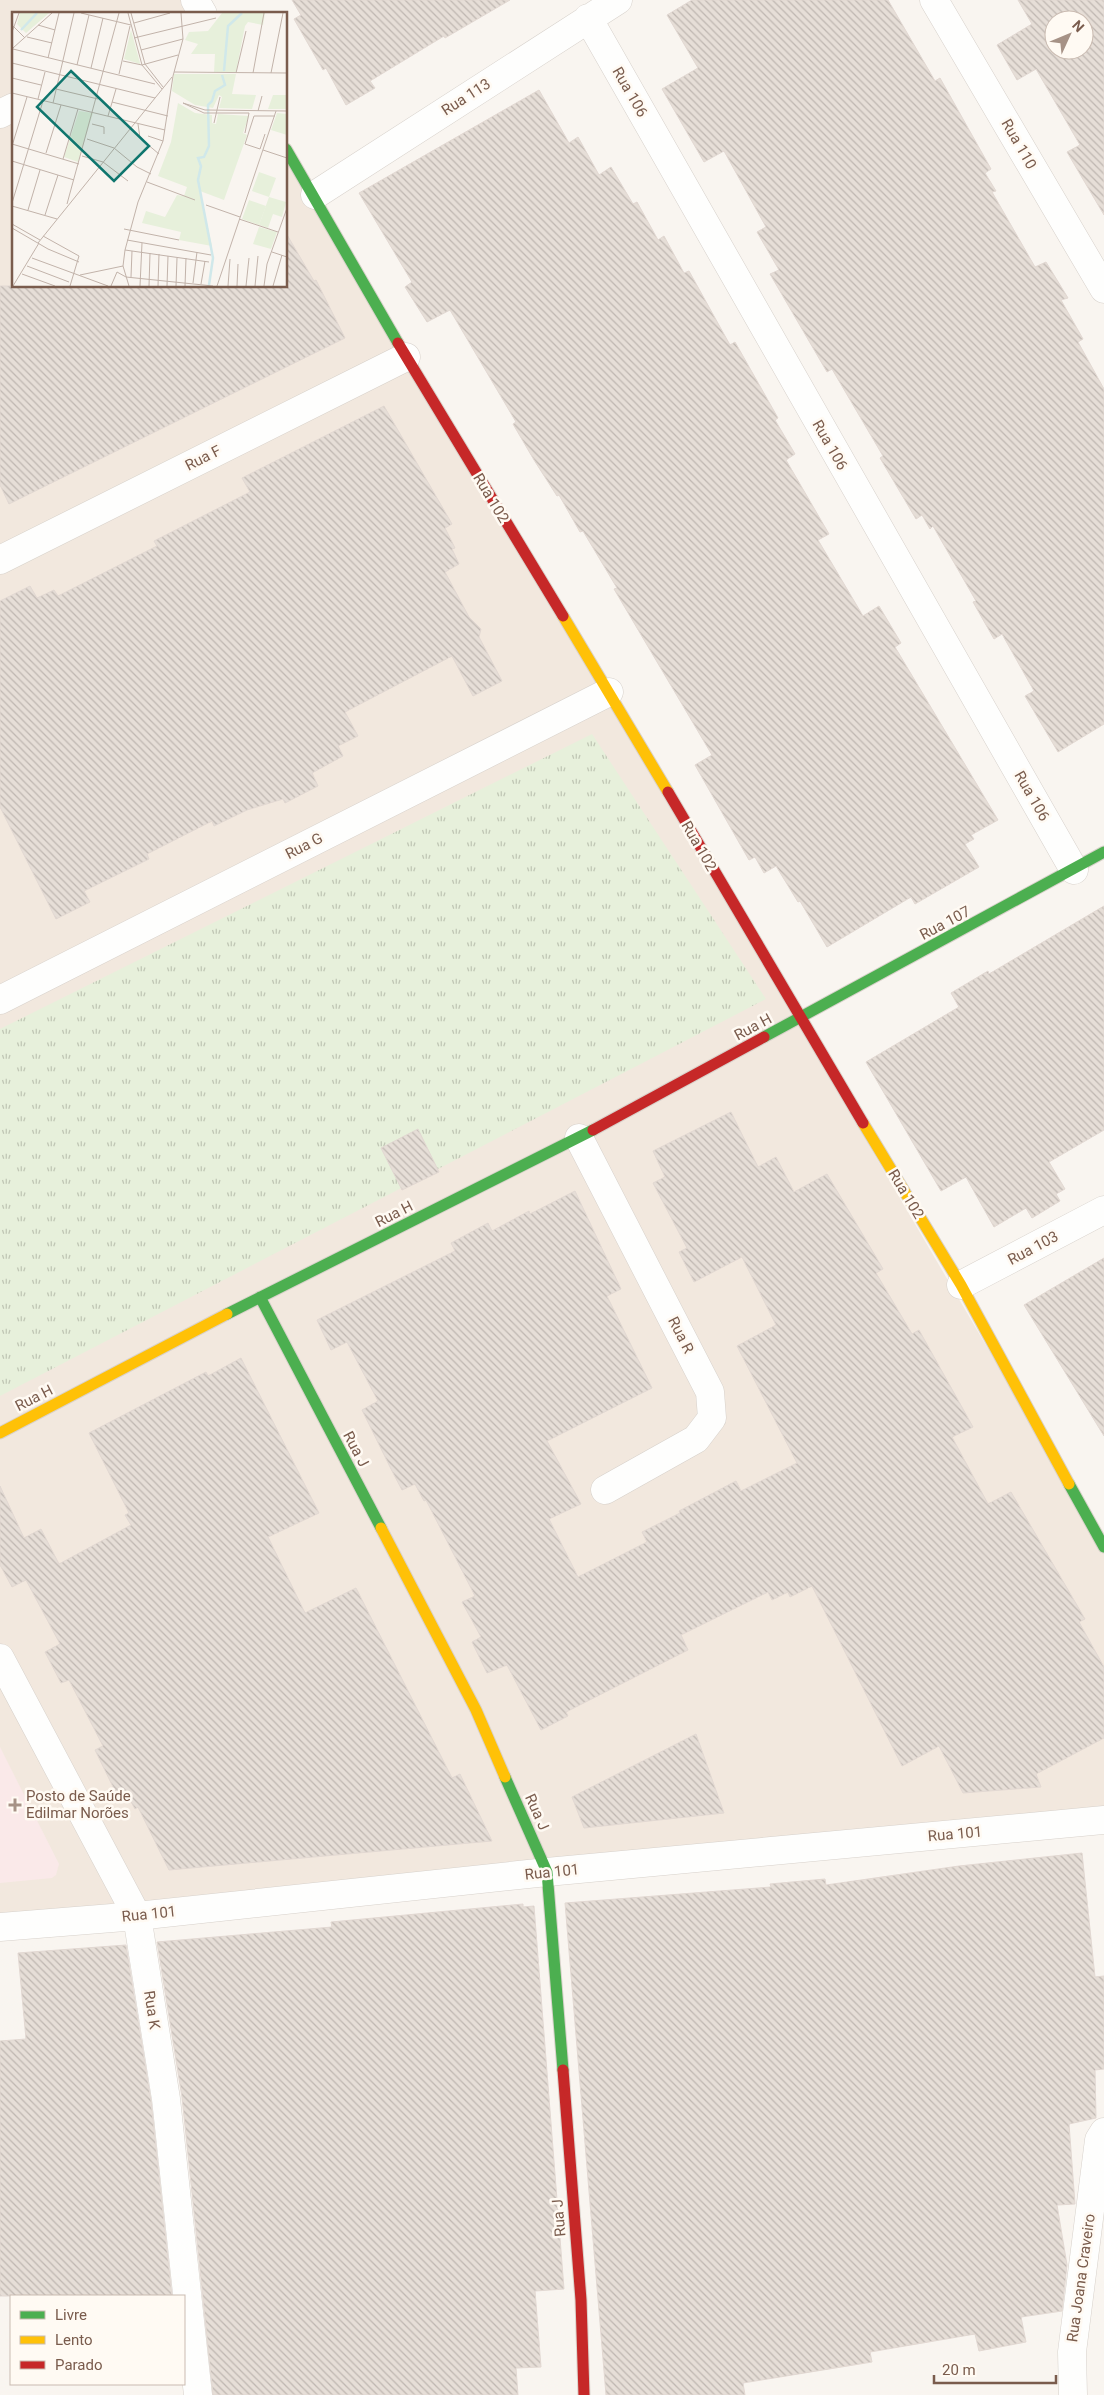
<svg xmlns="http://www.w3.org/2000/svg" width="1104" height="2395" viewBox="0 0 1104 2395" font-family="Roboto,sans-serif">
<defs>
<pattern id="grass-tufts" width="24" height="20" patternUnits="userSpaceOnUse" patternTransform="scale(1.25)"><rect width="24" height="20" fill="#e7f0db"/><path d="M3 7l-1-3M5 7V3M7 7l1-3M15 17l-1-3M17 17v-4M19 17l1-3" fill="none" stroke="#c0c6b4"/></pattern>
<pattern id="building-back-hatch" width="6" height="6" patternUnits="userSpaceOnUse" patternTransform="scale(1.25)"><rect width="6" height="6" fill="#e6ded7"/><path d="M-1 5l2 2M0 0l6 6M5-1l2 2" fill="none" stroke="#bfb7b1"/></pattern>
</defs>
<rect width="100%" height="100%" fill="#f9f5f0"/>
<path fill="#f2e8de" d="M0,0H195L203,14H14V286H286V149L1104,1547V1820L0,1927Z"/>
<path fill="#fae9e9" d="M0,1747L59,1864L56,1875L52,1878L0,1883Z"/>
<path fill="url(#grass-tufts)" d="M592,734L766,999L0,1396V1029Z"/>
<path fill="url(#building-back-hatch)" stroke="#e2d8d2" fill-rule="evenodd" d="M292,0H510L445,38L444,36L370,81L375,88L346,105L326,68L323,70L294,19L301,15Z
M692,0H888L935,81L940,78L991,169L985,173L996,191L992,192L1035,267L1046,262L1068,298L1061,300L1083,339L1078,342L1104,389V724L1058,752L1025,696L1034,691L1002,634L994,639L973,602L976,601L933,526L930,529L922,515L916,519L880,458L883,456L832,369L827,372L770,274L779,270L757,232L766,227L724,151L704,162L662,89L698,68L667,15Z
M1018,0H1104V215L1067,152L1080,145L1036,69L1017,80L997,45L1032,24ZM1054,20H1084V50H1054Z
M539,90L569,143L578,137L599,175L611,167L633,204L637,202L658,240L664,236L684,273L689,271L730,345L735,342L778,418L775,420L795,454L786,460L829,534L818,540L863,616L879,606L901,643L895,647L998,820L971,835L974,839L965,844L979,867L915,904L911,897L827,947L800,901L798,902L776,866L764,873L755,857L749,860L695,765L712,755L614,589L617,588L583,531L580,532L559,495L557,496L534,460L513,424L516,422L450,310L427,322L405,287L412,282L359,193Z
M286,233L314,281L316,280L345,338L9,504L0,485V286H286Z
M384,406L452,524L445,528L455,548L452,549L459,564L445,572L469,617L481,629L479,637L502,681L473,696L452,656L345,712L358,736L338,746L343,756L312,773L318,786L285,803L283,799L247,810L214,826L212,821L147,854L149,859L84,891L90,902L56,919L0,807V601L30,586L37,598L54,590L58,596L157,546L154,541L250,492L242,478Z
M1104,906V1130L1049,1162L1065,1189L1056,1194L1060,1201L1032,1218L1026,1208L994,1227L966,1177L941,1191L866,1062L959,1007L951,993L988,971L989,974Z
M731,1112L758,1167L776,1157L794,1192L827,1174L883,1269L876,1273L912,1334L919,1330L973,1427L952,1437L988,1504L1011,1492L1085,1619L1079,1622L1104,1667V1738L1036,1774L1041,1787L963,1793L939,1746L902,1766L812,1586L790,1597L788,1592L772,1600L768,1592L681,1635L688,1650L566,1712L568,1716L541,1730L507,1665L487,1673L472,1642L481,1637L462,1602L475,1596L426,1500L424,1501L415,1484L402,1490L392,1471L362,1410L378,1401L347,1342L331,1350L317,1320L455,1251L451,1243L488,1223L492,1231L529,1211L530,1214L575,1191L621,1289L607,1296L652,1388L547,1441L581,1504L549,1519L578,1577L647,1542L642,1532L680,1513L679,1511L736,1481L741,1491L797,1463L737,1346L776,1325L742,1257L694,1282L679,1252L687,1248L653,1183L665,1177L653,1151Z
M418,1129L439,1172L402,1190L381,1148Z
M1104,1258V1436L1024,1305Z
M241,1358L319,1513L268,1537L305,1613L356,1588L452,1778L460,1774L492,1841L169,1870L138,1807L135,1809L124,1789L116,1793L95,1750L103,1746L69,1680L61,1683L45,1652L60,1644L26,1580L12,1587L0,1565V1486L24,1538L41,1529L59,1564L131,1525L125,1515L129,1513L89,1433L206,1372L208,1376Z
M696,1734L724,1813L584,1828L572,1797Z
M1082,1853L1095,1977L1104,1976V2069L1095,2070L1096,2118L1069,2124L1075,2204L1057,2205L1067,2265L1062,2311L1021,2317L1026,2342L979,2351L975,2334L870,2352L872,2362L743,2383L745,2395H606L565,1903L771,1887L770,1884L825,1879L826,1885L959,1866Z
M523,1904V1907L534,1906L564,2289L535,2291L541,2367L516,2368L518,2395H213L182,2097L157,1942L332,1927L331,1922Z
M126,1945L151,2101L172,2296H0V2041L26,2039L18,1953Z"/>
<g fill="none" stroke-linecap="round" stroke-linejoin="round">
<g stroke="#d7d1cb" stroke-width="29">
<path id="street" d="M195,0L203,14
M934,0L1104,289
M588,18L1074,870
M0,114L14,107
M315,195L618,0
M0,560L406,357
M0,1000L609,692
M579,1138L710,1392L712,1418L696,1439L605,1490
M961,1285L1104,1210
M0,1658L137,1916L166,2099L198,2395
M0,1927L137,1916L547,1872L1104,1820
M1073,2395L1072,2352L1099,2140L1104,2132"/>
</g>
<g stroke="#d9d2cb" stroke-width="13">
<path id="fast" d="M286,149L398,343
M764,1037L1104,852
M260,1297L381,1528
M227,1314L593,1130
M1069,1484L1104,1547
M505,1777L547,1872L563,2070"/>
</g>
<g stroke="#d9d2cb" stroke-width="13">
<path id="slow" d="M563,616L668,792
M863,1123L961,1285L1069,1484
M0,1433L227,1314
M381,1528L476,1710L505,1777"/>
</g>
<g stroke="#d9d2cb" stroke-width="13">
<path id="jam" d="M398,343L563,616
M668,792L863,1123
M593,1130L764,1037
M563,2070L581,2300L584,2395"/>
</g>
<use href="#street" stroke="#fefefd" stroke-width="28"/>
<use href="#fast" stroke="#4caf50" stroke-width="11"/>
<use href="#slow" stroke="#ffc107" stroke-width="11"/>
<use href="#jam" stroke="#c62828" stroke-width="11"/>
</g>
<path fill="#a69286" stroke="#fffaf3" stroke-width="2" d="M12.5 1797.5h5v5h5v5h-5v5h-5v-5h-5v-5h5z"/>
<g text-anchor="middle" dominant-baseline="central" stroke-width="5" stroke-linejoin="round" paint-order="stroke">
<g font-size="15" fill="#7a5c4d" stroke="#fffaf3">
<text transform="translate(630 92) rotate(60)">Rua 106</text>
<text transform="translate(466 97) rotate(-33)">Rua 113</text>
<text transform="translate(1019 144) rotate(60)">Rua 110</text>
<text transform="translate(830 445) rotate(60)">Rua 106</text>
<text transform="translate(203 458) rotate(-27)">Rua F</text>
<text transform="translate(491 498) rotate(59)">Rua 102</text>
<text transform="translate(1032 796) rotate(60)">Rua 106</text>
<text transform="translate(304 846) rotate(-27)">Rua G</text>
<text transform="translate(699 846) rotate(60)">Rua 102</text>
<text transform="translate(945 923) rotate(-28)">Rua 107</text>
<text transform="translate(753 1027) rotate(-28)">Rua H</text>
<text transform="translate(906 1194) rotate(59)">Rua 102</text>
<text transform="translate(394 1214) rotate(-27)">Rua H</text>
<text transform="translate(1033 1248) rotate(-28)">Rua 103</text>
<text transform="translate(681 1335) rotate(63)">Rua R</text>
<text transform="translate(34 1398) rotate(-27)">Rua H</text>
<text transform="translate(356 1449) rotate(62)">Rua J</text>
<text transform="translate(537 1812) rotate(66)">Rua J</text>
<text transform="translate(955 1834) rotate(-5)">Rua 101</text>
<text transform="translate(552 1872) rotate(-6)">Rua 101</text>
<text transform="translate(149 1914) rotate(-6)">Rua 101</text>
<text transform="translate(152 2010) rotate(81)">Rua K</text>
<text transform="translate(559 2218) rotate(-95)">Rua J</text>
<text transform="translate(1081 2278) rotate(-82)">Rua Joana Craveiro</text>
</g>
<g font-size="15" fill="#7a5c4d" stroke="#fffaf3" text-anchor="start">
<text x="26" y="1796">Posto de Saúde<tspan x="26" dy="17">Edilmar Norões</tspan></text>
</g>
</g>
<g transform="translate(12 12)">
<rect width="275" height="275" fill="#f9f5f0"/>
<path d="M8,1H37L14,21L5,12ZM119,18L128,51V52L112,47ZM67,99L81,101L66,150L52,145Z" fill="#e7f0db"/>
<path d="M210,1H253L251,13L236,10L233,14L224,60H202L203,42H179L186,32L173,28L177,20L196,19ZM162,62H224L220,82L244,83L240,97L207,96L210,85L207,83L201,96L183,93L160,79ZM261,83H275V97H256ZM166,91L183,101L200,103V111L204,112L206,102L237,104L231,121L235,123L212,188L188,179L200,234L167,228L169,220L130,211L134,199L153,205L165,183L172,184L175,175L146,164L159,130ZM265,101L275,102V123L259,118ZM247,160L264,166L257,185L240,179ZM237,188L254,194L247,213L230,207ZM247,215L265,220L259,237L241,232Z" fill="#e7f0db"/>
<path d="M257,185L274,190L270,205L261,202L256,216L247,213Z" fill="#e7f0db"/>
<path fill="none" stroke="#d0e8ea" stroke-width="2.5" d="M9,18L25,1M212,59L216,14L230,1M197,273L201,246L186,168L189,154L186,146L192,145L197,134L196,93L200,89L203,79L213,73L210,63"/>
<path fill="none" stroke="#c2b3aa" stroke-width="1" d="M69,1L119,13M116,1L130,53L150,77M119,1L133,52L151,75M122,11L158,1M0,13L13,26M26,13L43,18M0,20L7,1M15,25L40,31M122,26L204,6M1,36L40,1M1,37L143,72M129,38L171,27M36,46L47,1M111,49L130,53L166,43M0,51L143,86M65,53L77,3M79,56L91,6M162,60L275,61M224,61L234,19M241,61L252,1M259,61L271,1M107,62L118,14M0,66L29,73M44,77L86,87M0,81L153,118M26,87L33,60M100,90L156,104M41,91L62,1M246,99L250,84M96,104L104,77M202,111L208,85M80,112L92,115V122M126,112L128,126L147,142M233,121L237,101H192L171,91L193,98L275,99M253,122L248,137L233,132L242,104H263M136,124L151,129M75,127L102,136L125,155L139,162M0,132L67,152M0,134L15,85M251,138L275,146M34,141L49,93M70,144L91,150L116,169M51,147L66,97M0,149L62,168M135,170L183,188M0,191L31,89M55,192L107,1M194,193L228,205M0,194L45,207M16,198L28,158M33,203L46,163M227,207L266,220M0,212L28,228M0,216L36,237L67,250M112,217L167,228M31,224L67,244M115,228L199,243M26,231L160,65M113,238L197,250M260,240L275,245M20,246L96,274M15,254L57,270M105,260L114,265L201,274M10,262L43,274M68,263L111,254M119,265L120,239M181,271L185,240M189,272L193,249M1,274L27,231M58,274L67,244M99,274L105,260M117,274L111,254L113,238L126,190L151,129L161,64L171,27L169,1M128,274L130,231M137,274L138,241M146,274L147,242M155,274L156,244M164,274L165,246M173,274L174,246M205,274L264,99M216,274L218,247M225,274L226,252M234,274L237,246M243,274L246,244M252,274L255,252L275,196M261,274L270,243"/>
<path fill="#0f766e" fill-opacity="0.15" stroke="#0f766e" stroke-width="2.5" d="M59,59L137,134L102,169L25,95Z"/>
<rect width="275" height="275" fill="none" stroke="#7a5c4d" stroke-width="2.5"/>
</g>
<rect x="10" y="2295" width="175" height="90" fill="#fffaf3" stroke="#cabbb1"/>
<rect x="20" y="2311" width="25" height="8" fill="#4caf50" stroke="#cabbb1"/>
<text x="55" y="2320" font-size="15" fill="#7a5c4d">Livre</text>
<rect x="20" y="2336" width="25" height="8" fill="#ffc107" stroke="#cabbb1"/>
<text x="55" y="2345" font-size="15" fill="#7a5c4d">Lento</text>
<rect x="20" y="2361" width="25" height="8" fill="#c62828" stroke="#cabbb1"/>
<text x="55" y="2370" font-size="15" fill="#7a5c4d">Parado</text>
<g transform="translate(1069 35) rotate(46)"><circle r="24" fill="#fffaf3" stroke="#cabbb1"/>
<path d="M0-4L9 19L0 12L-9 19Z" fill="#a69286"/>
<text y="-8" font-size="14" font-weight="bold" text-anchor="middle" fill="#7a5c4d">N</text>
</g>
<path d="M934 2375v8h122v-8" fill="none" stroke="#7a5c4d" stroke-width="2.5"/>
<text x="942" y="2375" font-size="15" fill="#7a5c4d" stroke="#fffaf3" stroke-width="4" paint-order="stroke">20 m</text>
</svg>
